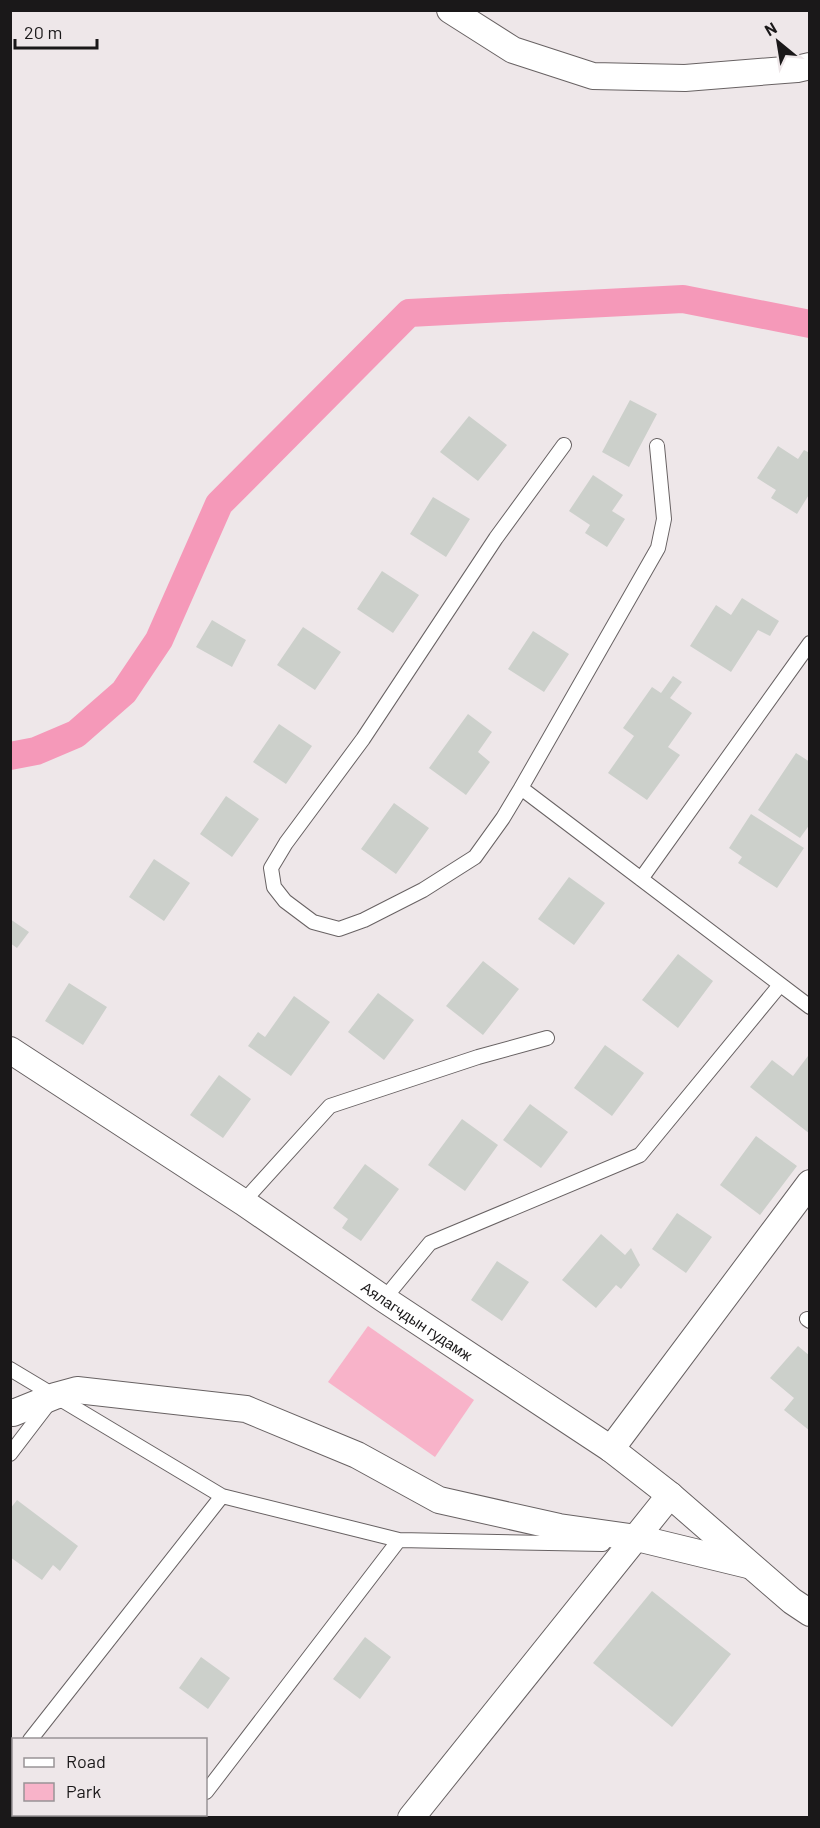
<svg xmlns="http://www.w3.org/2000/svg" width="820" height="1828" viewBox="0 0 820 1828" font-family="Barlow,sans-serif">
<rect width="100%" height="100%" fill="#eee7e9"/>
<path fill="#f8b3c9" d="M368,1326L474,1400L435,1457L328,1382Z"/>
<g fill="none" stroke-linecap="round" stroke-linejoin="round">
<path stroke="#f599b9" stroke-width="28" d="M10,756L36,751L76,734L124,692L159,640L219,504L409,313L683,299L810,324"/>
</g>
<path fill="#ccd0cb" d="M630,400L657,414L629,467L602,452Z
M469,416L507,445L478,481L440,452Z
M778,446L798,459L804,450L810,453V493L797,514L771,498L776,490L757,478Z
M593,475L623,495L612,511L625,519L607,547L585,533L590,525L569,511Z
M433,497L470,519L446,557L410,534Z
M382,571L419,595L393,633L357,609Z
M742,598L779,621L770,636L758,630L731,672L690,646L716,605L731,615Z
M212,620L246,640L232,667L196,647Z
M303,627L341,652L315,690L277,665Z
M533,631L569,654L544,692L508,669Z
M673,676L682,682L670,698L692,713L668,747L680,755L647,800L608,773L634,736L623,728L652,687L661,693Z
M468,714L492,732L478,752L490,762L466,795L429,768Z
M279,724L312,746L286,784L253,762Z
M796,753L810,762V824L800,838L758,810Z
M226,796L259,819L232,857L200,834Z
M394,803L429,828L396,874L361,849Z
M751,814L804,848L777,888L738,863L742,857L729,848Z
M154,859L190,883L164,921L129,897Z
M569,877L605,903L574,945L538,919Z
M10,919L29,932L17,948L10,943Z
M678,954L713,981L678,1028L642,1000Z
M483,961L519,989L483,1035L446,1006Z
M69,983L107,1007L83,1045L45,1021Z
M378,993L414,1020L384,1060L348,1032Z
M294,996L330,1022L291,1076L248,1046L258,1032L265,1037Z
M605,1045L644,1073L612,1116L574,1088Z
M808,1056L810,1057V1134L750,1087L772,1060L793,1076Z
M219,1075L251,1099L223,1138L190,1115Z
M530,1104L568,1132L541,1168L503,1140Z
M462,1119L498,1145L465,1191L428,1165Z
M756,1136L797,1166L760,1215L720,1185Z
M365,1164L399,1189L361,1241L342,1228L348,1219L333,1208Z
M677,1213L712,1237L686,1273L652,1249Z
M601,1234L625,1255L631,1248L640,1265L621,1289L616,1285L596,1308L562,1280Z
M497,1261L529,1282L502,1321L471,1300Z
M798,1346L810,1356V1431L784,1410L794,1398L770,1378Z
M17,1500L78,1546L60,1571L53,1565L42,1580L10,1557V1509Z
M652,1591L731,1654L672,1727L593,1663Z
M365,1637L391,1657L360,1699L333,1679Z
M201,1657L230,1678L208,1709L179,1688Z"/>
<g fill="none" stroke-linecap="round" stroke-linejoin="round">
<g stroke="#686263" stroke-width="16">
<path id="lane" d="M564,445L496,538L363,739L286,843L271,868L274,887L285,901L313,922L339,929L364,920L423,890L475,857L503,818L521,788L810,1007
M521,788L658,548L664,519L657,446
M641,879L810,643
M243,1202L330,1106L478,1057L547,1038
M384,1299L430,1243L640,1155L780,985
M807,1319L810,1321
M10,1369L222,1496L399,1540L603,1544
M10,1454L49,1403
M30,1740L222,1496
M10,1764L14,1761
M206,1792L399,1540
M186,1818L188,1814"/>
</g>
<g stroke="#686263" stroke-width="28">
<g id="street">
<path d="M450,10L513,50L593,76L685,78L797,69L810,66"/>
<path id="s1" d="M10,1050L243,1202L384,1299L611,1449L670,1495L792,1601L810,1613"/>
<path d="M10,1412L13,1413L55,1396L77,1390L246,1409L357,1455L439,1500L559,1527L637,1538L748,1565"/>
<path d="M611,1449L810,1183"/>
<path d="M411,1818L670,1495"/>
</g>
</g>
<use href="#lane" stroke="#fff" stroke-width="14"/>
<use href="#street" stroke="#fff" stroke-width="26"/>
</g>
<g text-anchor="middle" dominant-baseline="central" stroke-width="5" stroke-linejoin="round" paint-order="stroke">
<g font-size="15" fill="#1a1819" stroke="#eee7e9">
<text stroke="none"><textPath href="#s1" startOffset="489">Аялагчдын гудамж</textPath></text>
</g>
</g>
<rect width="820" height="1828" fill="none" stroke="#1a1819" stroke-width="24"/>
<rect x="12" y="1738" width="195" height="78" fill="#eee7e9" stroke="#999496" stroke-width="1.5"/>
<rect x="24" y="1758" width="30" height="9" fill="#ffffff" stroke="#999496" stroke-width="1.5"/>
<text x="66" y="1768" font-size="18" fill="#1a1819">Road</text>
<rect x="24" y="1783" width="30" height="18" fill="#f8b3c9" stroke="#999496" stroke-width="1.5"/>
<text x="66" y="1798" font-size="18" fill="#1a1819">Park</text>
<g transform="translate(778 42) rotate(330)" stroke="#eee7e9" stroke-width="4.5" paint-order="stroke">
<path d="M0-4.5L10 22L0 15L-10 22Z" fill="#1a1819"/>
<text y="-9" font-size="16" font-weight="bold" text-anchor="middle" fill="#1a1819">N</text>
</g>
<path d="M15 39v9h82v-9" fill="none" stroke="#1a1819" stroke-width="3"/>
<text x="24" y="39" font-size="18" fill="#1a1819" stroke="#eee7e9" stroke-width="4.5" paint-order="stroke">20 m</text>
</svg>
